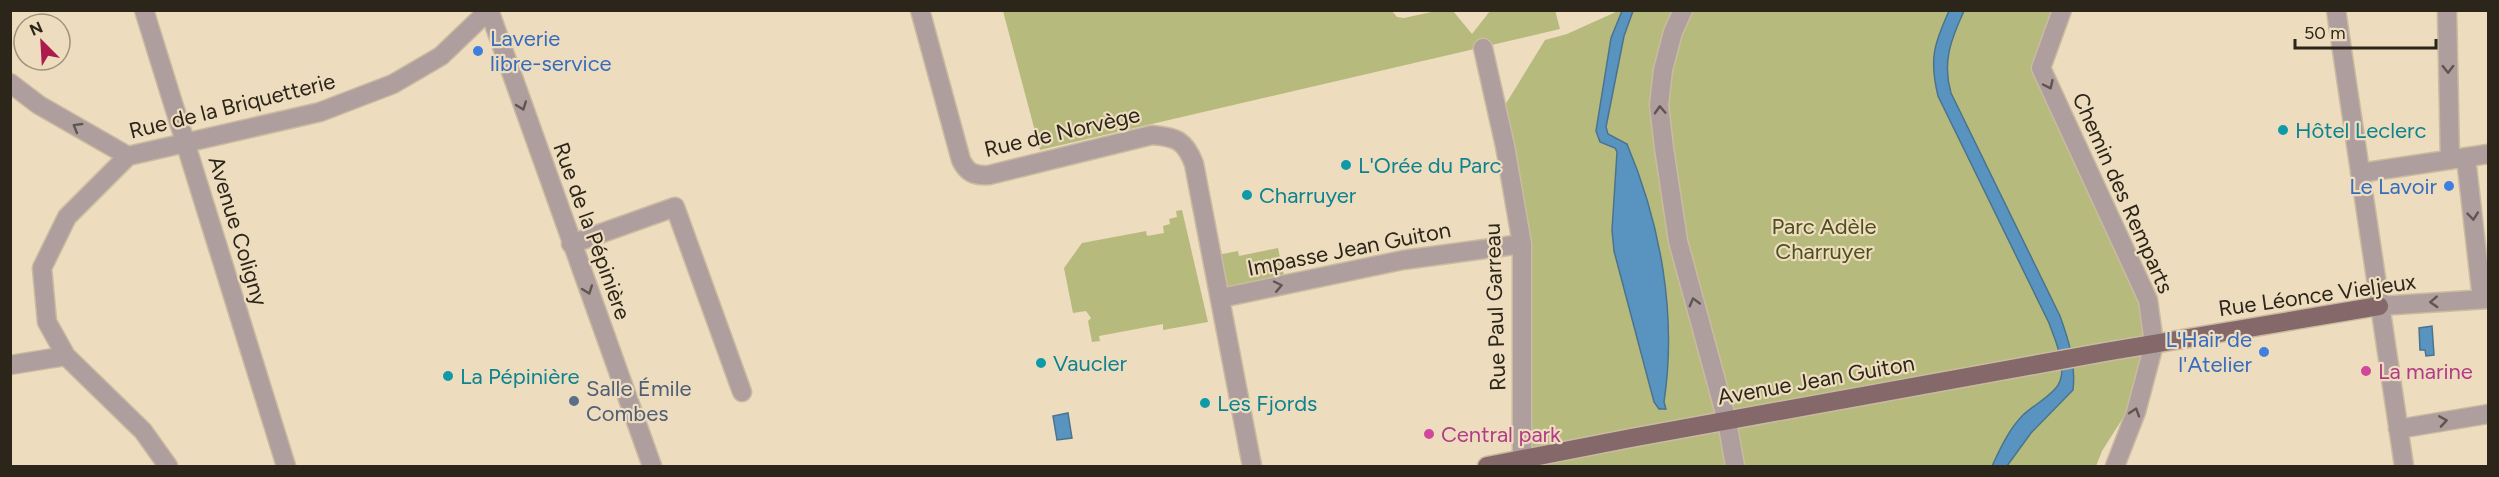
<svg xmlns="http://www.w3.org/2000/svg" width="2499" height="477" viewBox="0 0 2499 477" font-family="Figtree,sans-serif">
<rect width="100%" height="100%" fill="#eddcbe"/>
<path fill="#b6ba7d" d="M1391,10L1397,17L1404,18L1436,11H1453L1472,34L1490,11L1555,10L1560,29L1040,150L1003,11Z
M1618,11H2053L2032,69L2140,303L2145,343L2128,410L2102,451L2096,466H1519L1529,450L1502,110L1545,40L1567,34Z
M1182,210L1208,322L1163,330V324L1099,336L1100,341L1092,342L1088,321L1091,318L1086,311L1073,313L1064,268L1082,243L1141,232L1146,231L1147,236L1164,233L1163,226L1170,224L1169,219L1177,217L1176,211Z
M1278,248L1286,285L1221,298L1212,256L1238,251L1239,256Z"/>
<path fill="#5994c0" stroke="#4b738e" stroke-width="1.5" d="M1622,11H1633L1624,36L1606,127L1608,134L1627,144C1661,225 1677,315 1664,402L1666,409H1659L1654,402L1614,251L1612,230L1617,152L1615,148L1600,142L1596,131L1611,38Z
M1949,11H1964C1951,39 1942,62 1951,93L2060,316C2069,341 2076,364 2073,390L2031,433L2007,466H1992C2000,449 2009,429 2023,415C2033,406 2046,399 2055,389C2071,373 2055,340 2049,323L1938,96C1929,59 1934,44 1949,11Z
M2432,326L2434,355L2426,356L2425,350H2420L2419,328Z
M1068,413L1072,438L1057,440L1053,416Z"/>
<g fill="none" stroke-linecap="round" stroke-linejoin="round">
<g stroke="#cabba0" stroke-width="21">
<path id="minor" d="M144,10L286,466
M489,10L652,466
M920,10L961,160C967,173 975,176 989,175L1152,135C1176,137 1185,140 1194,164L1252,466
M1683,10L1673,32L1663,70L1659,105L1664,148L1678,241L1727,421L1735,466
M2062,10L2041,68L2148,300L2154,344L2136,412L2115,466
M2336,10L2404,466
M2447,10L2450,160
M1483,48L1505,146L1522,244V459
M10,83L39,105L128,156
M2466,158L2482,299
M2360,173L2488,154
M571,244L675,207L742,392
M1221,298L1403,260L1522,244
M2379,306L2488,299
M10,365L66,356
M2398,429L2488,414
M168,466L143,431L66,356L47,322L42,268L67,217L128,156L320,112L393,84L441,56L489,10"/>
</g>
<g stroke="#cabba0" stroke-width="21">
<path id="major" d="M1487,466L1631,438L2105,352L2379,306"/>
</g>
<use href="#minor" stroke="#af9e9e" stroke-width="18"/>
<use href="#major" stroke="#856869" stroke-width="18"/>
</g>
<defs><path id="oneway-chevron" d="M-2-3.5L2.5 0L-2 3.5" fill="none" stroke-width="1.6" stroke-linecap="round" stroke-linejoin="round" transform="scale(1.5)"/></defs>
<g stroke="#60554f">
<use href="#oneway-chevron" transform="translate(2448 69) rotate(89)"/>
<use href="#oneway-chevron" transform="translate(2049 85) rotate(65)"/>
<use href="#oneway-chevron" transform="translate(522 106) rotate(70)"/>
<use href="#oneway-chevron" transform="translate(1660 110) rotate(-93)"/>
<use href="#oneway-chevron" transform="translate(77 127) rotate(-150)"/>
<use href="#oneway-chevron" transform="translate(2473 216) rotate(84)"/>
<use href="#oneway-chevron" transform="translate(1278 286) rotate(-12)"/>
<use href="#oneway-chevron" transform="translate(588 290) rotate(70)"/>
<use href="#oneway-chevron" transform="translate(1694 302) rotate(-105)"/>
<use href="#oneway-chevron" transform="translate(2434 302) rotate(177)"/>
<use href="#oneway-chevron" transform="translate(2135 412) rotate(-72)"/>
<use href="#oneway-chevron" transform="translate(2443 421) rotate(-9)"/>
</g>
<g fill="#3f7fe0" stroke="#eddcbe" stroke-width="2">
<circle cx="478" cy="51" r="6"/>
<circle cx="2449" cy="186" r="6"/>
<circle cx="2264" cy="352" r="6"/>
</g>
<g fill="#0f9aa8" stroke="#eddcbe" stroke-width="2">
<circle cx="2283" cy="130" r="6"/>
<circle cx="1346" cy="165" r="6"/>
<circle cx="1247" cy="195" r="6"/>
<circle cx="1041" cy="363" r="6"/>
<circle cx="448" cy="376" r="6"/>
<circle cx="1205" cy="403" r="6"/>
</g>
<g fill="#d1479c" stroke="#eddcbe" stroke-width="2">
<circle cx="2366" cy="371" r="6"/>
<circle cx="1429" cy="434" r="6"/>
</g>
<circle fill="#5c6f8a" stroke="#eddcbe" stroke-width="2" cx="574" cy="401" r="6"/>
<g text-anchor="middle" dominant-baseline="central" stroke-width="4.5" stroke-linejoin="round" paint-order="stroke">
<g font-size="22" fill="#366cbe" stroke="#eddcbe" text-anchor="end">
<text x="490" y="38" text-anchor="start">Laverie<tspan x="490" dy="25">libre-service</tspan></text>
<text x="2437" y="186">Le Lavoir</text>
<text x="2252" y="339">L'Hair de<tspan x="2252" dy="25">l'Atelier</tspan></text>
</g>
<g font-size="22" fill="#2b251a" stroke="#eddcbe">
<text transform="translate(232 106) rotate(-14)">Rue de la Briquetterie</text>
<text transform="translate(1062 132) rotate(-13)">Rue de Norvège</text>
<text transform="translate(2123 193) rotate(66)">Chemin des Remparts</text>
<text transform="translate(238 231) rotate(73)">Avenue Coligny</text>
<text transform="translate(592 231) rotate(70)">Rue de la Pépinière</text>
<text transform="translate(1349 249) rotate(-11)">Impasse Jean Guiton</text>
<text transform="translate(2317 295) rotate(-8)">Rue Léonce Vieljeux</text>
<text transform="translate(1495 307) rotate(-92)">Rue Paul Garreau</text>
<text transform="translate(1816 380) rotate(-10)">Avenue Jean Guiton</text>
</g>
<g font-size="22" fill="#0d838f" stroke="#eddcbe" text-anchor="start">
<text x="2295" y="130">Hôtel Leclerc</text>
<text x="1358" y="165">L'Orée du Parc</text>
<text x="1259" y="195">Charruyer</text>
<text x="1053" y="363">Vaucler</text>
<text x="460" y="376">La Pépinière</text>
<text x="1217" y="403">Les Fjords</text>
</g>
<g font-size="22" fill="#4d4f1c" stroke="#eddcbe">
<text x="1824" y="226">Parc Adèle<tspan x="1824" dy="25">Charruyer</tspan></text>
</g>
<g font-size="22" fill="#b23c85" stroke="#eddcbe" text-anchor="start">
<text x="2378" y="371">La marine</text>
<text x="1441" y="434">Central park</text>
</g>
<g font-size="22" fill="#4e5e75" stroke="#eddcbe" text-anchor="start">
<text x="586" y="388">Salle Émile<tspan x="586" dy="25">Combes</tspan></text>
</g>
</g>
<rect width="2499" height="477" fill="none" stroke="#2b251a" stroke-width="24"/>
<g transform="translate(42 42) rotate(336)"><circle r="28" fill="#eddcbe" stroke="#9f937c" stroke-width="1.5"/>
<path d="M0-4.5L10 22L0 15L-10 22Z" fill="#ad1b4e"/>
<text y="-9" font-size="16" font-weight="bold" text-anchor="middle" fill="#2b251a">N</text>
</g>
<path d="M2295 39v9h141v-9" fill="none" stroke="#2b251a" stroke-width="3"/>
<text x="2304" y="39" font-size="18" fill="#2b251a" stroke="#eddcbe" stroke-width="4.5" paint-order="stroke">50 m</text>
</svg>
